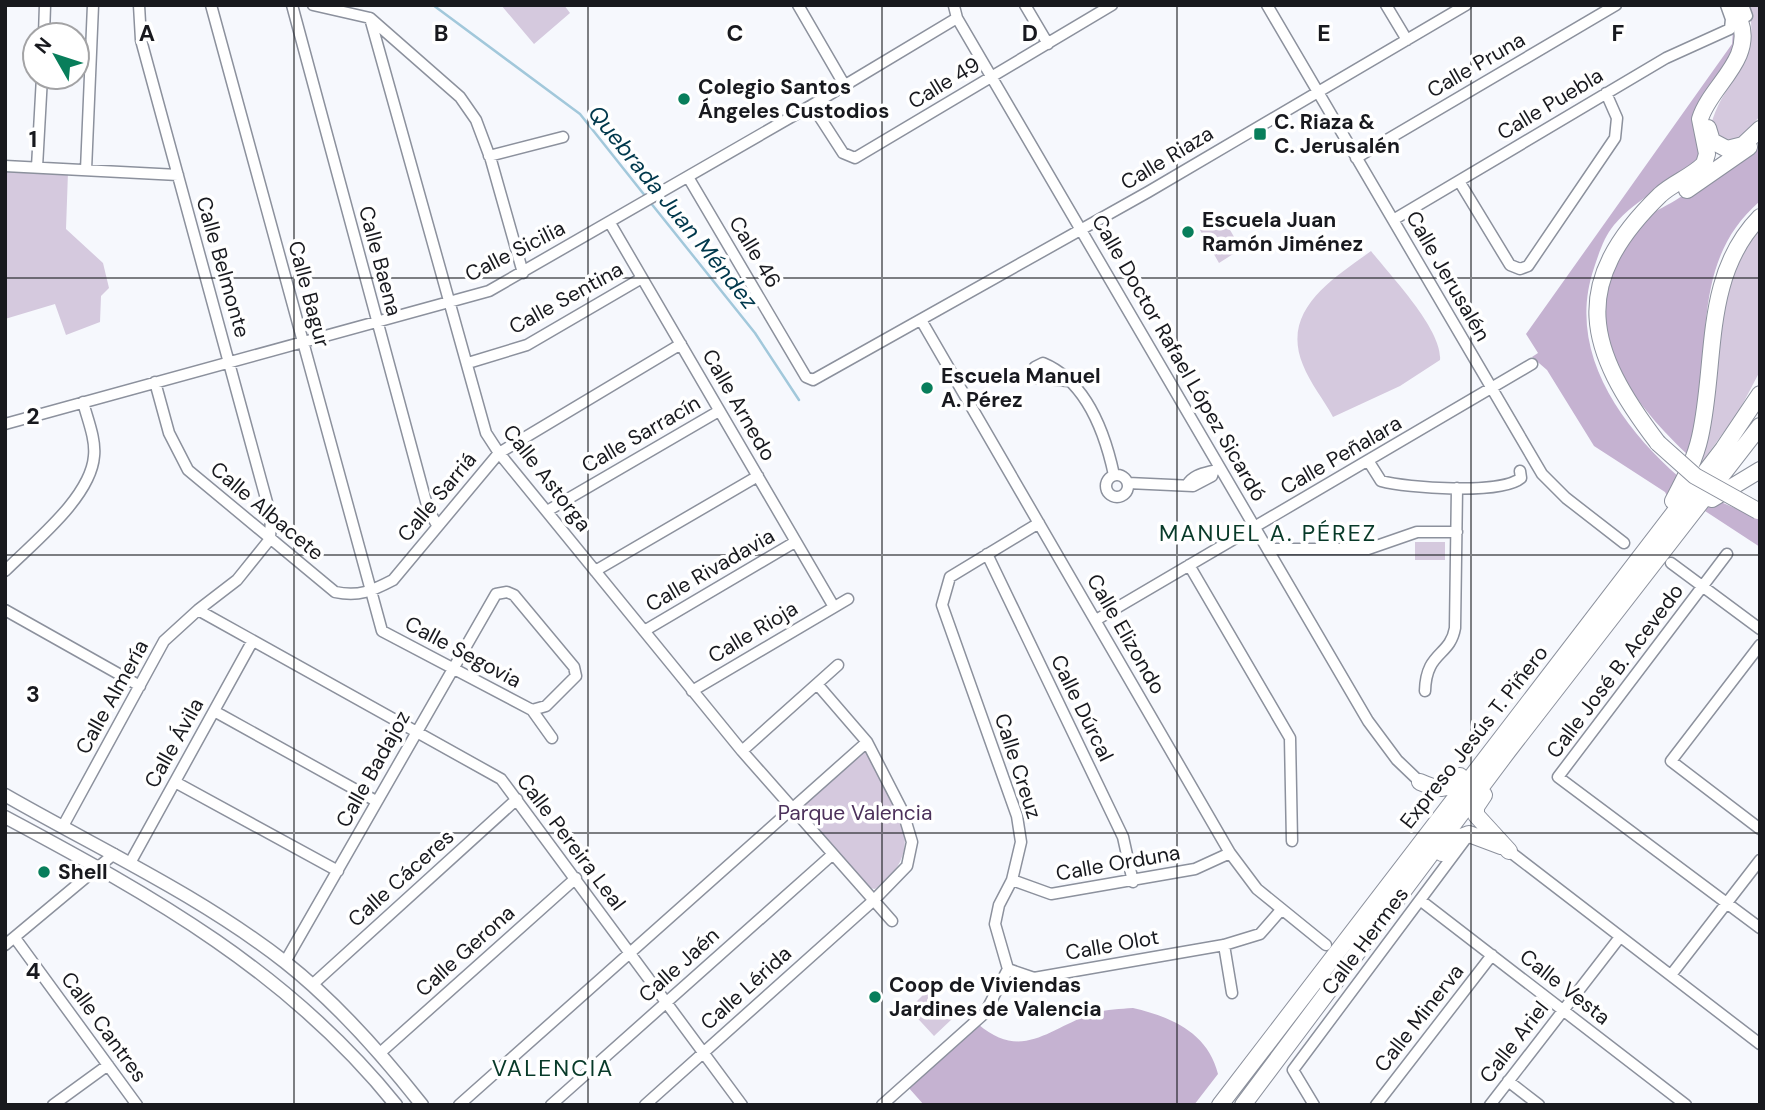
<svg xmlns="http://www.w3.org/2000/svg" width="1765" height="1110" viewBox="0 0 1765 1110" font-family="'DM Sans',sans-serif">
<rect width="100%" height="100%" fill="#f6f8fd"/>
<path fill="#d5c9de" d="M501,5H564L570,13L534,44Z
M1747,5H1760V116L1734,145H1725L1711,125C1722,82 1765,54 1747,5Z
M5,169L68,172L66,229L103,263L109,288L101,296L100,322L66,335L55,304L5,319Z
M1222,216L1241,249L1219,263L1200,230Z
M1760,229V371L1739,411L1700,465L1696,462L1724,300L1735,260Z
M1371,251C1389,274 1443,330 1440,360L1400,386L1333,417C1324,400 1310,383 1303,365C1280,310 1333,279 1371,251Z
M1415,542H1445V560H1415Z
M860,751L868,753C893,801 933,848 875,889L869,888L799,808Z
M926,992L952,1019L934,1036L909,1009Z"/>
<path fill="#c5b2d1" d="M1734,16L1736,47L1705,98L1699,160C1671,183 1638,197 1614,225C1604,237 1599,253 1594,268C1566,350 1620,425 1679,477L1668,498L1665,492L1594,446L1547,370L1532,357L1538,353L1526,334L1732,44Z
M1760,146V201C1700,253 1708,321 1700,393C1697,414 1692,435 1689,456C1616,388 1562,303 1647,218C1655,210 1669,205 1679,198C1707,181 1734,167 1760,146Z
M1714,499L1760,519V547L1705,511Z
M1133,1008C1172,1017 1208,1033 1218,1074L1194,1105H924L908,1087L978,1024C1023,1063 1051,1026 1095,1013C1107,1009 1120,1009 1133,1008Z"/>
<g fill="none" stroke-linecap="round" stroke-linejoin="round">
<path stroke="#a2c8db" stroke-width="2.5" d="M433,5L580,114L646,197
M650,202L755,333L799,400"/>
<g stroke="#8c919d" stroke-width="13">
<path id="minor" d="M211,5L382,631L532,710L552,738
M292,5L428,509L437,525
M313,5L370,18L460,97L476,120L491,160L523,273
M798,5L845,86
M1025,5L1048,44
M1267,5L1542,474L1566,498L1624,543
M1386,5L1407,40
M1734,5L1740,21
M1743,5L1747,16
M954,6L957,18L1368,721L1397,760L1420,782
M370,18L486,433L499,453L742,751L892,921
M44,35L45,5
M812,105L843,153L855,158L1112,5
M489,156L563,137
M1356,158L1616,5
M5,166L178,175
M37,167L42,77
M86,170L93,5
M688,177L806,377L813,380L1148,192L1466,5
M1459,181L1510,265L1520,269L1528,266L1615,138L1617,118L1606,93
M1393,220L1666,58L1730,29L1731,19L1726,5
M610,223L834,607
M921,320L1230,853L1257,889L1326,945
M468,363L527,345L642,278
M1068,381L1037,378L1035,367L1043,363C1086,381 1105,433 1114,475
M155,382L169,433L188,470L335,592C359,597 372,591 393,580L499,453L681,344
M5,424L489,291L812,105L957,18
M1369,462L1381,481C1407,488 1501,495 1521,478L1520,471
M1106 486a11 11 0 1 1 22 0a11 11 0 1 1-22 0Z
M1128,483L1193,486L1212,476L1213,472
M1187,485C1193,474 1206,473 1216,470
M547,511L719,411
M1268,549H1368L1417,532H1457
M987,554L1123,837L1133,882
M1727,554L1558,777L1760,928
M1671,563L1760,629
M1189,565L1290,738L1292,841
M5,571C34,542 91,497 94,456C96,439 87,418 83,402
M595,571L758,476
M5,610L140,686
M198,610L501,779L742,1105
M1096,620L1532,364
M644,631L795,542
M1760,645L1671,761L1760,829
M692,691L848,599
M1425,691C1426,651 1450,657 1455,628L1457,488
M214,711L376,801
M742,751L838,665
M175,782L338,871
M63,826L164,641L198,610L237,580L270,539L271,517L141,40L139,5
M1509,851L1760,1044
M130,863L252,642
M1012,880L1051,894L1195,869L1230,853
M1420,900L1686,1105
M15,938L137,1105
M5,945L114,854
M1224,945L1232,993
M285,962L496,594L507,592L514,595L574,667L576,676L546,706L532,710
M1008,969L1034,978L1224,945L1260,934L1281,910
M1671,975L1760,860
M312,985L517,799
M380,1053L576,878
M1508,1081L1539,1105
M53,1105L108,1065
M459,1105L867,742
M551,1105L833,854
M645,1105L874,900L907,866L912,842L903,812L867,742L817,684
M882,1105L985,1013L1008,969L995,924L999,905L1012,880L1021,842L1017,816L942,605L950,577L1039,523
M1314,1105L1293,1070L1467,837
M1376,1105L1492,955
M1490,1105L1620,937"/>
</g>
<g stroke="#8c919d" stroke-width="15">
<path id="major" d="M5,795C99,849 199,895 285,962C337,1003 381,1053 422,1105
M5,817C153,896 289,972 396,1105"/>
</g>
<g stroke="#8c919d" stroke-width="18">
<path id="highway" d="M1708,128L1712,141L1727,149L1743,145L1760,129
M1687,190L1749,147
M1658,443C1586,349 1568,284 1660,195C1673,183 1691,177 1704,164L1707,154L1700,119C1710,86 1754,60 1740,21
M1712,499L1760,470
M1673,501C1684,480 1695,460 1700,437C1717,362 1702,276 1760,217
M1420,782C1438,790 1446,792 1460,776
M1484,795L1476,807V815L1509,851
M1442,853L1451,841L1469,834L1501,846
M1220,1105L1723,449L1760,394
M1243,1105L1508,751L1760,426"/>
</g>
<use href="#minor" stroke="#fff" stroke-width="10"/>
<use href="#major" stroke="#fff" stroke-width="12"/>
<use href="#highway" stroke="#fff" stroke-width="16"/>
<g stroke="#8c919d" stroke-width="18" stroke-linecap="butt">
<path id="highway-bridge" d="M1658,443L1695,476L1758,511"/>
</g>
<use href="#highway-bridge" stroke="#fff" stroke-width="16"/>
</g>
<path fill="none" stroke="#18191e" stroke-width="2" stroke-opacity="0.55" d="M294,5V1105M588,5V1105M882,5V1105M1177,5V1105M1471,5V1105M5,278H1760M5,555H1760M5,833H1760"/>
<g fill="#087e5b" stroke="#fff" stroke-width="2.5">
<circle cx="684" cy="99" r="7"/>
<rect x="1253" y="127" width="14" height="14" rx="3.5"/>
<circle cx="1188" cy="232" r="7"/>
<circle cx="927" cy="388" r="7"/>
<circle cx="44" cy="872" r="7"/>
<circle cx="875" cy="997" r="7"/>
</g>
<g text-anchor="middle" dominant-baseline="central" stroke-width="7" stroke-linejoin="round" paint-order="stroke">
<g font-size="21" fill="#18191e" stroke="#fff">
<text transform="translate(1476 65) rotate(-30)">Calle Pruna</text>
<text transform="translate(944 83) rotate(-31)">Calle 49</text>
<text transform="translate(1550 104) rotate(-31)">Calle Puebla</text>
<text transform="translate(1167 158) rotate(-31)">Calle Riaza</text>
<text transform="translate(515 251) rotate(-27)">Calle Sicilia</text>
<text transform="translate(755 252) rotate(59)">Calle 46</text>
<text transform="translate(380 261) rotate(75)">Calle Baena</text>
<text transform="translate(223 267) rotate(74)">Calle Belmonte</text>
<text transform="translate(1448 276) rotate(60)">Calle Jerusalén</text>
<text transform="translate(309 294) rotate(75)">Calle Bagur</text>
<text transform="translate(566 298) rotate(-29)">Calle Sentina</text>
<text transform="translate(1179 358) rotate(60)">Calle Doctor Rafael López Sicardó</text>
<text transform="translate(739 405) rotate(60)">Calle Arnedo</text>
<text transform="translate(641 434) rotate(-30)">Calle Sarracín</text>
<text transform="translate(1341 455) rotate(-30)">Calle Peñalara</text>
<text transform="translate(547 478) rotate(52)">Calle Astorga</text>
<text transform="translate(437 497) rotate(-50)">Calle Sarriá</text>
<text transform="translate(267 511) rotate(40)">Calle Albacete</text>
<text transform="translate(710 570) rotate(-30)">Calle Rivadavia</text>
<text transform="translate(753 632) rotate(-31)">Calle Rioja</text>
<text transform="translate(1126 634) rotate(60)">Calle Elizondo</text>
<text transform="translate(463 652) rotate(28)">Calle Segovia</text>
<text transform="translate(1615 671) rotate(-53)">Calle José B. Acevedo</text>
<text transform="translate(112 697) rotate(-61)">Calle Almería</text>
<text transform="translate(1082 708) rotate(64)">Calle Dúrcal</text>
<text transform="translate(1474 737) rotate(-52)">Expreso Jesús T. Piñero</text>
<text transform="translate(174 743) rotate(-61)">Calle Ávila</text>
<text transform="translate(1018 766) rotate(72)">Calle Creuz</text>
<text transform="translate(373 769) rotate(-61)">Calle Badajoz</text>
<text transform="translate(571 842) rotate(53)">Calle Pereira Leal</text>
<text transform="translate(1118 863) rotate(-10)">Calle Orduna</text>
<text transform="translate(401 878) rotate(-42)">Calle Cáceres</text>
<text transform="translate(1365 941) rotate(-53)">Calle Hermes</text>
<text transform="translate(1112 945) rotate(-10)">Calle Olot</text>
<text transform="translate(465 951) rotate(-42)">Calle Gerona</text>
<text transform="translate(679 965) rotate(-42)">Calle Jaén</text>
<text transform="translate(1565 987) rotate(38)">Calle Vesta</text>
<text transform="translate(746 988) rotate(-42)">Calle Lérida</text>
<text transform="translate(1419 1018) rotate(-52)">Calle Minerva</text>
<text transform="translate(104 1027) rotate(54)">Calle Cantres</text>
<text transform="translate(1514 1042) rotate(-52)">Calle Ariel</text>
</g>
<g font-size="21" font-weight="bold" fill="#18191e" stroke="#fff" text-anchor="start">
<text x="698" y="87">Colegio Santos<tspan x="698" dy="24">Ángeles Custodios</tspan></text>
<text x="1274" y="122">C. Riaza &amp;<tspan x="1274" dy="24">C. Jerusalén</tspan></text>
<text x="1202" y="220">Escuela Juan<tspan x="1202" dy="24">Ramón Jiménez</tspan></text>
<text x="941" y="376">Escuela Manuel<tspan x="941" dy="24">A. Pérez</tspan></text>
<text x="58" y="872">Shell</text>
<text x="889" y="985">Coop de Viviendas<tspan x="889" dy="24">Jardines de Valencia</tspan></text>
</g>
<g font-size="21" fill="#4c315b" stroke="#fff">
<text x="855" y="813">Parque Valencia</text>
</g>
<g font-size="23" font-style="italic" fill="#00384c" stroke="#fff">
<text transform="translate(673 207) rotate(51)">Quebrada Juan Méndez</text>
</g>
<g font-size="23" letter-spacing="2" fill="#083a29" stroke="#fff">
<text x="1268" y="533">MANUEL A. PÉREZ</text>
<text x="553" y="1068">VALENCIA</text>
</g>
</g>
<g font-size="23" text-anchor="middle" font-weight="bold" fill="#18191e" stroke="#fff" stroke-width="7" stroke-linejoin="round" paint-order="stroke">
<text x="147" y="41">A</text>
<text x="441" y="41">B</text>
<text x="735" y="41">C</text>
<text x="1030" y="41">D</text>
<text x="1324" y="41">E</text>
<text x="1618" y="41">F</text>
<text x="33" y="147">1</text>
<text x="33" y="424">2</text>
<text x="33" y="702">3</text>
<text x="33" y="979">4</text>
</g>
<rect width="1765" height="1110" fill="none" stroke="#18191e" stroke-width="14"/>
<g transform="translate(56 56) rotate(309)"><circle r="33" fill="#ffffff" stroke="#a3a3a5" stroke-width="2"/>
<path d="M0-5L12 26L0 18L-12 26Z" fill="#087e5b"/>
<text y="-10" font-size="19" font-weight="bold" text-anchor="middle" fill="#18191e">N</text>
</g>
</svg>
